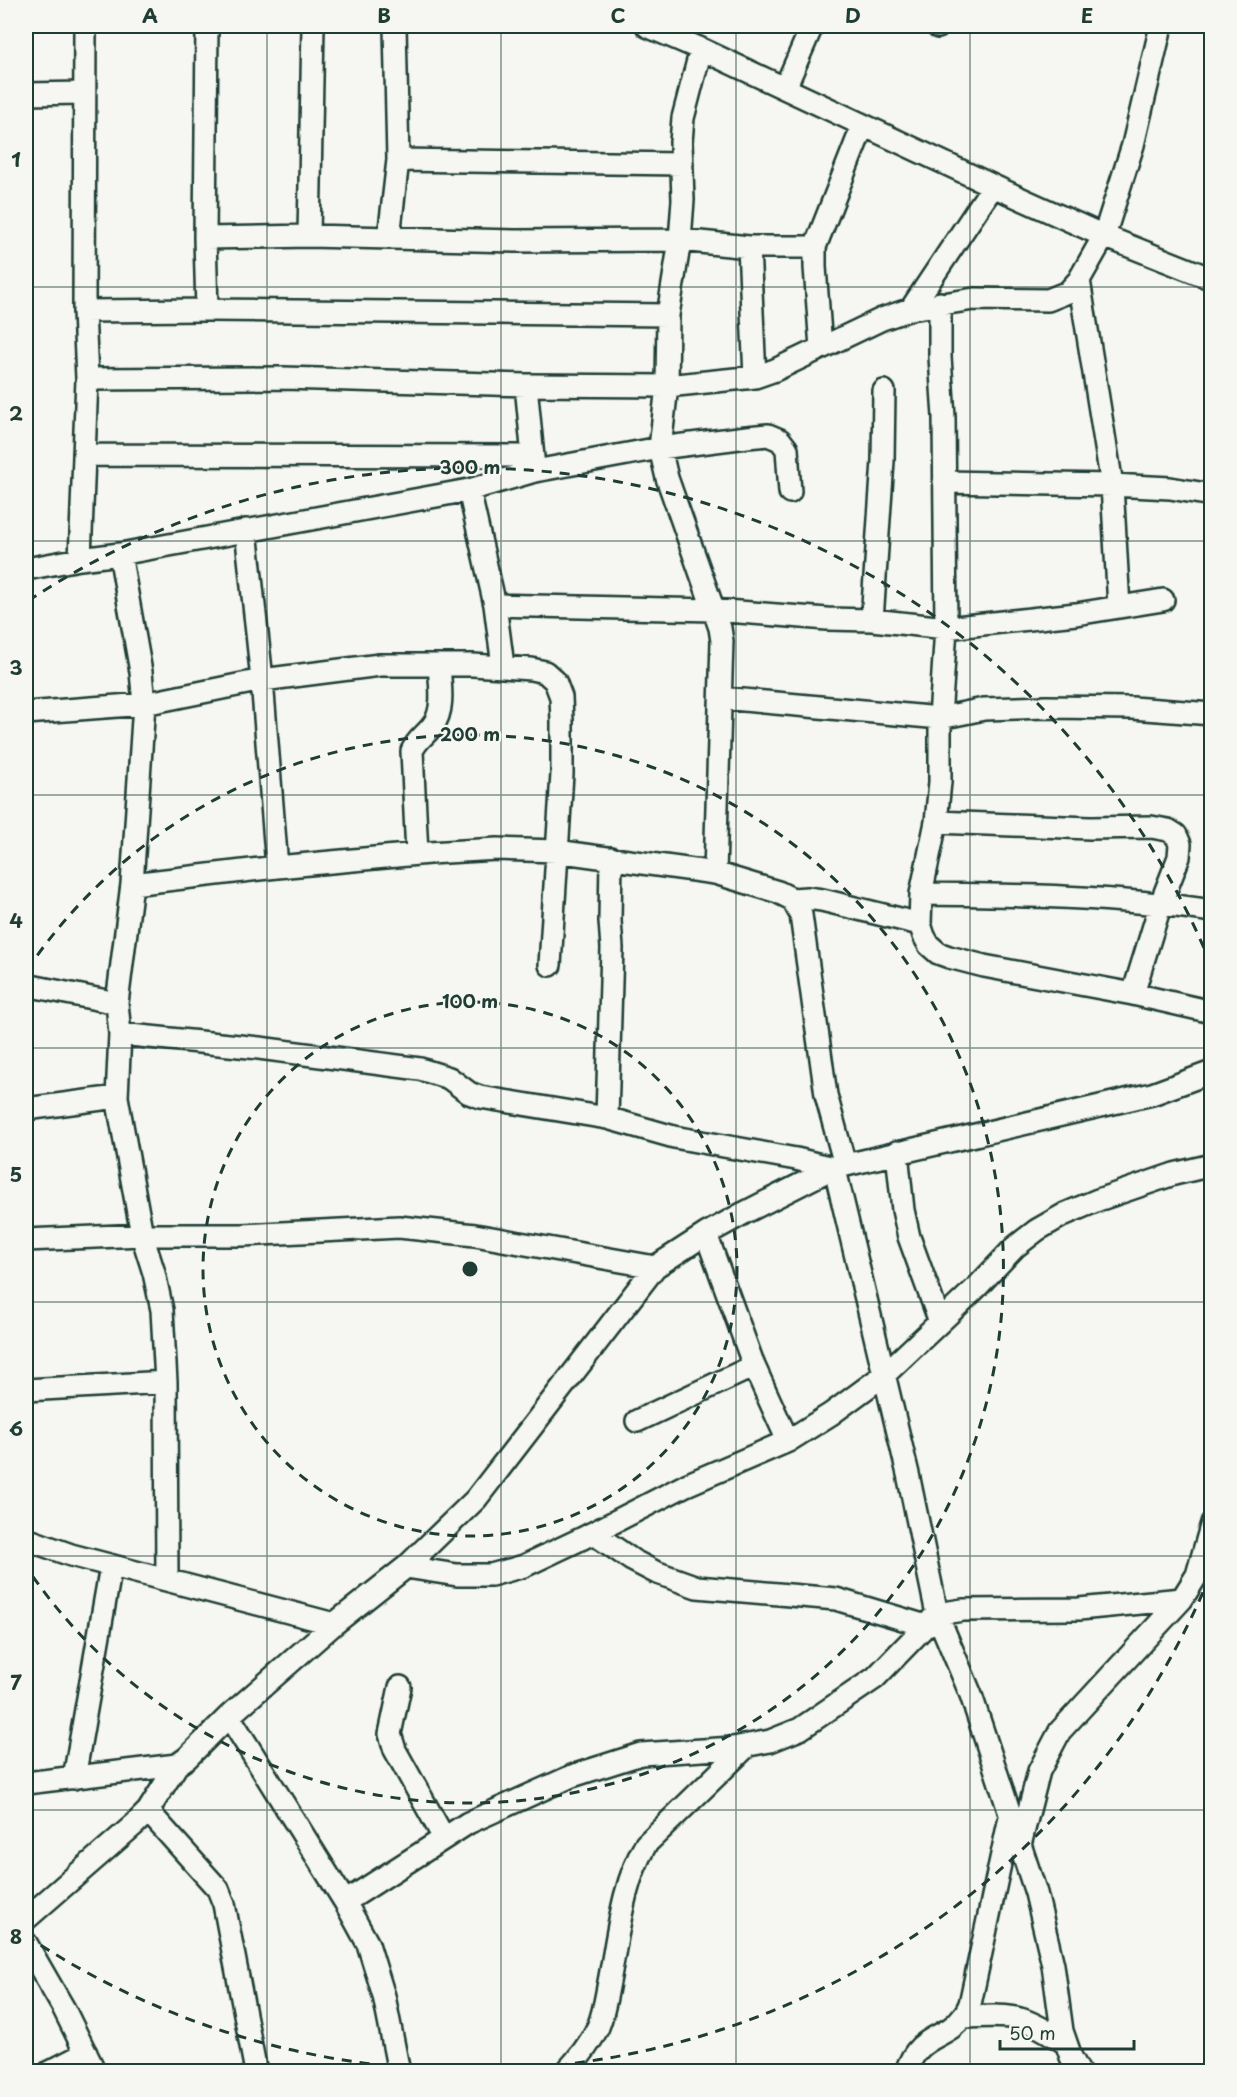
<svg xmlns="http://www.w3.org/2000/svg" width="1237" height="2097" viewBox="0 0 1237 2097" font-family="'Playpen Sans',sans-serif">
<rect width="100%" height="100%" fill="#f6f6f2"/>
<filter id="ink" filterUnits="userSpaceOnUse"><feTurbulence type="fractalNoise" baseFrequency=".0167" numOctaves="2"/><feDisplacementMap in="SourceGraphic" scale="12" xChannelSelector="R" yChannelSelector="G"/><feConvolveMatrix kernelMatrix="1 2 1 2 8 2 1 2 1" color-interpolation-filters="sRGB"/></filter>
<g filter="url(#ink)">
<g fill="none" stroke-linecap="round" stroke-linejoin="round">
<g stroke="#1f3d34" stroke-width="26">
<path id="minor" d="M207,26L205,238L207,310
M647,26L701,49L1002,190L1104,236L1212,279
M938,27L939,26
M701,49L683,118L681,142L683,200L680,240L668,315L667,386L660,448L667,478L720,628L722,641L715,873
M785,88L812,26
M26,94L83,93
M398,160L682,164
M309,236L313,26
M389,237L398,160L395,26
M205,238L309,236L515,241L680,240L749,247H815
M749,247L755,377
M1079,280L1112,485L1119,607
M940,303V357L944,417L946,628L940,718V782L936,822L921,894L920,924L924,936L929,945L938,953L949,957L984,966L1133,994L1212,1012
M911,309L993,186
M84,311L207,310L668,315
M821,348L815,267V247L863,125
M87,379L283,378L526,385L667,386L755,377L775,370L882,319L911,309L974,299L1048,300L1068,292L1079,280L1104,236L1133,145L1161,26
M526,385L534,468
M85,455L532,456
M944,482L1112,485L1170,488L1212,495
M469,490L495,605L503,666
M246,530L262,680L277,867
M120,554L141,672L144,704L132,884L117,1003L120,1034L117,1097L142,1235L154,1273L162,1310L166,1382L167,1579
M80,559L87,379L84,311L85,26
M26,569L80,559L120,554L469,490L535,471L660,448L747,437L768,435L780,440L787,449L790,492
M495,605L713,610L827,619L872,620L946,628L1076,614L1163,600
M872,620L883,461L884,391
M721,698L940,718L984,709L1046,707L1132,708L1212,714
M26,713L144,704L262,680L380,665H473L531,669L545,672L555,681L561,697L562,721V774L550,965
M936,822L1090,828L1151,827L1168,830L1176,835L1180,844L1179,857L1161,903L1133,994
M417,854L412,751C417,739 426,735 433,725C445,710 440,683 439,665
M132,884L277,867L429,853L497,849L556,851L715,873L778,892L792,899L801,915L826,1095L845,1165
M921,894C1019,895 1115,896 1212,911
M792,899L807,898L822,900L920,924
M26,985L117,1003
M120,1034L259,1048L420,1069L449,1078L469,1093L480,1097L607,1118L674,1137L796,1159L833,1168L837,1178L908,1474L937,1614L971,1695L1036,1893L1053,1965L1062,2031L1071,2057L1079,2072
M26,1109L117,1097
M607,1118L612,948L610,921L611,858
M897,1152L903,1210L909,1237L940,1322
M706,1234L754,1366L788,1441
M26,1240L142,1235H242L399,1227L475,1235L655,1267
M26,1390L166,1382
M637,1421L754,1366
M593,1533L632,1560L655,1572L697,1587L836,1599L926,1626
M26,1539L71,1555L334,1624
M406,1567L457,1575H491L524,1566L583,1538L686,1485L788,1441L831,1414L884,1375L975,1289L1015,1247L1037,1230L1065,1214L1098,1200L1174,1174L1212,1165
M400,1687L390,1734L395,1750L444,1838
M229,1716L345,1902L368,1944L384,1996L399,2072
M74,1778L111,1566
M26,1783L177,1765
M148,1811L218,1889L224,1904L256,2072
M1020,1845L1039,1771L1060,1731L1182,1599L1197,1575L1212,1523
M345,1902L468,1823L572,1776L641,1754L733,1748L770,1741L800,1729L875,1678L937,1614L963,1610L1079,1609L1182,1599
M26,1919L135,1824L148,1811L177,1765L187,1758L229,1716L334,1624L406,1567L476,1499L655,1267L706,1234L744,1213L833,1168L1152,1094L1212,1072
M26,1943L64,2009L95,2072
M963,2017C981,2017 1002,2014 1020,2019C1036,2023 1052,2035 1066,2043
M49,2072L86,2053
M566,2072C579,2058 590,2044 598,2027C604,2013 606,1997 609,1982C618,1936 622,1884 646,1844L748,1745
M906,2072C919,2032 945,2041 963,2016C966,2013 968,2008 970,2004L1010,1817"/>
</g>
<use href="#minor" stroke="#f6f6f2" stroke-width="21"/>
</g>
</g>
<path fill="none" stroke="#1f3d34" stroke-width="1.5" stroke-opacity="0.55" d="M267,26V2072M501,26V2072M736,26V2072M970,26V2072M26,287H1212M26,541H1212M26,795H1212M26,1048H1212M26,1302H1212M26,1556H1212M26,1810H1212"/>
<g fill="none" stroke="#1f3d34" stroke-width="3" stroke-dasharray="10 8">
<circle cx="470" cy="1269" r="267"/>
<path d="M27 970A534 534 0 1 1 27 1568"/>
<path d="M1210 1576A801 801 0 0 1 28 1937M28 601A801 801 0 0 1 1210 962"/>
</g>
<circle cx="470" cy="1269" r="9" fill="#1f3d34" stroke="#f6f6f2" stroke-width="3"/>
<g font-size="18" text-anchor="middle" font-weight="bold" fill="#1f3d34" stroke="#f6f6f2" stroke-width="4.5" stroke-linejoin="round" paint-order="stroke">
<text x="470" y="474">300 m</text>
<text x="470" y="741">200 m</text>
<text x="470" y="1008">100 m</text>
</g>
<rect width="1237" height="2097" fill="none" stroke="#f6f6f2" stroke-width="66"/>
<path d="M1000 2040v9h134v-9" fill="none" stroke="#1f3d34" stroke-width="3"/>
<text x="1009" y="2040" font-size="18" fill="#1f3d34" stroke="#f6f6f2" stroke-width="4.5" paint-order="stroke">50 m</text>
<rect x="33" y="33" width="1171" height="2031" fill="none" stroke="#1f3d34" stroke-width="2"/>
<g font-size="20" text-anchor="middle" font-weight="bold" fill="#1f3d34">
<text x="150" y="23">A</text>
<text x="384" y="23">B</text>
<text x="618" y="23">C</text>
<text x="853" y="23">D</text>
<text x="1087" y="23">E</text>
<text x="16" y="167">1</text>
<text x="16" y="421">2</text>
<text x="16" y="675">3</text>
<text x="16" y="928">4</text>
<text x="16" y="1182">5</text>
<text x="16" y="1436">6</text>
<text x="16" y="1690">7</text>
<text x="16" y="1944">8</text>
</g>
</svg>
